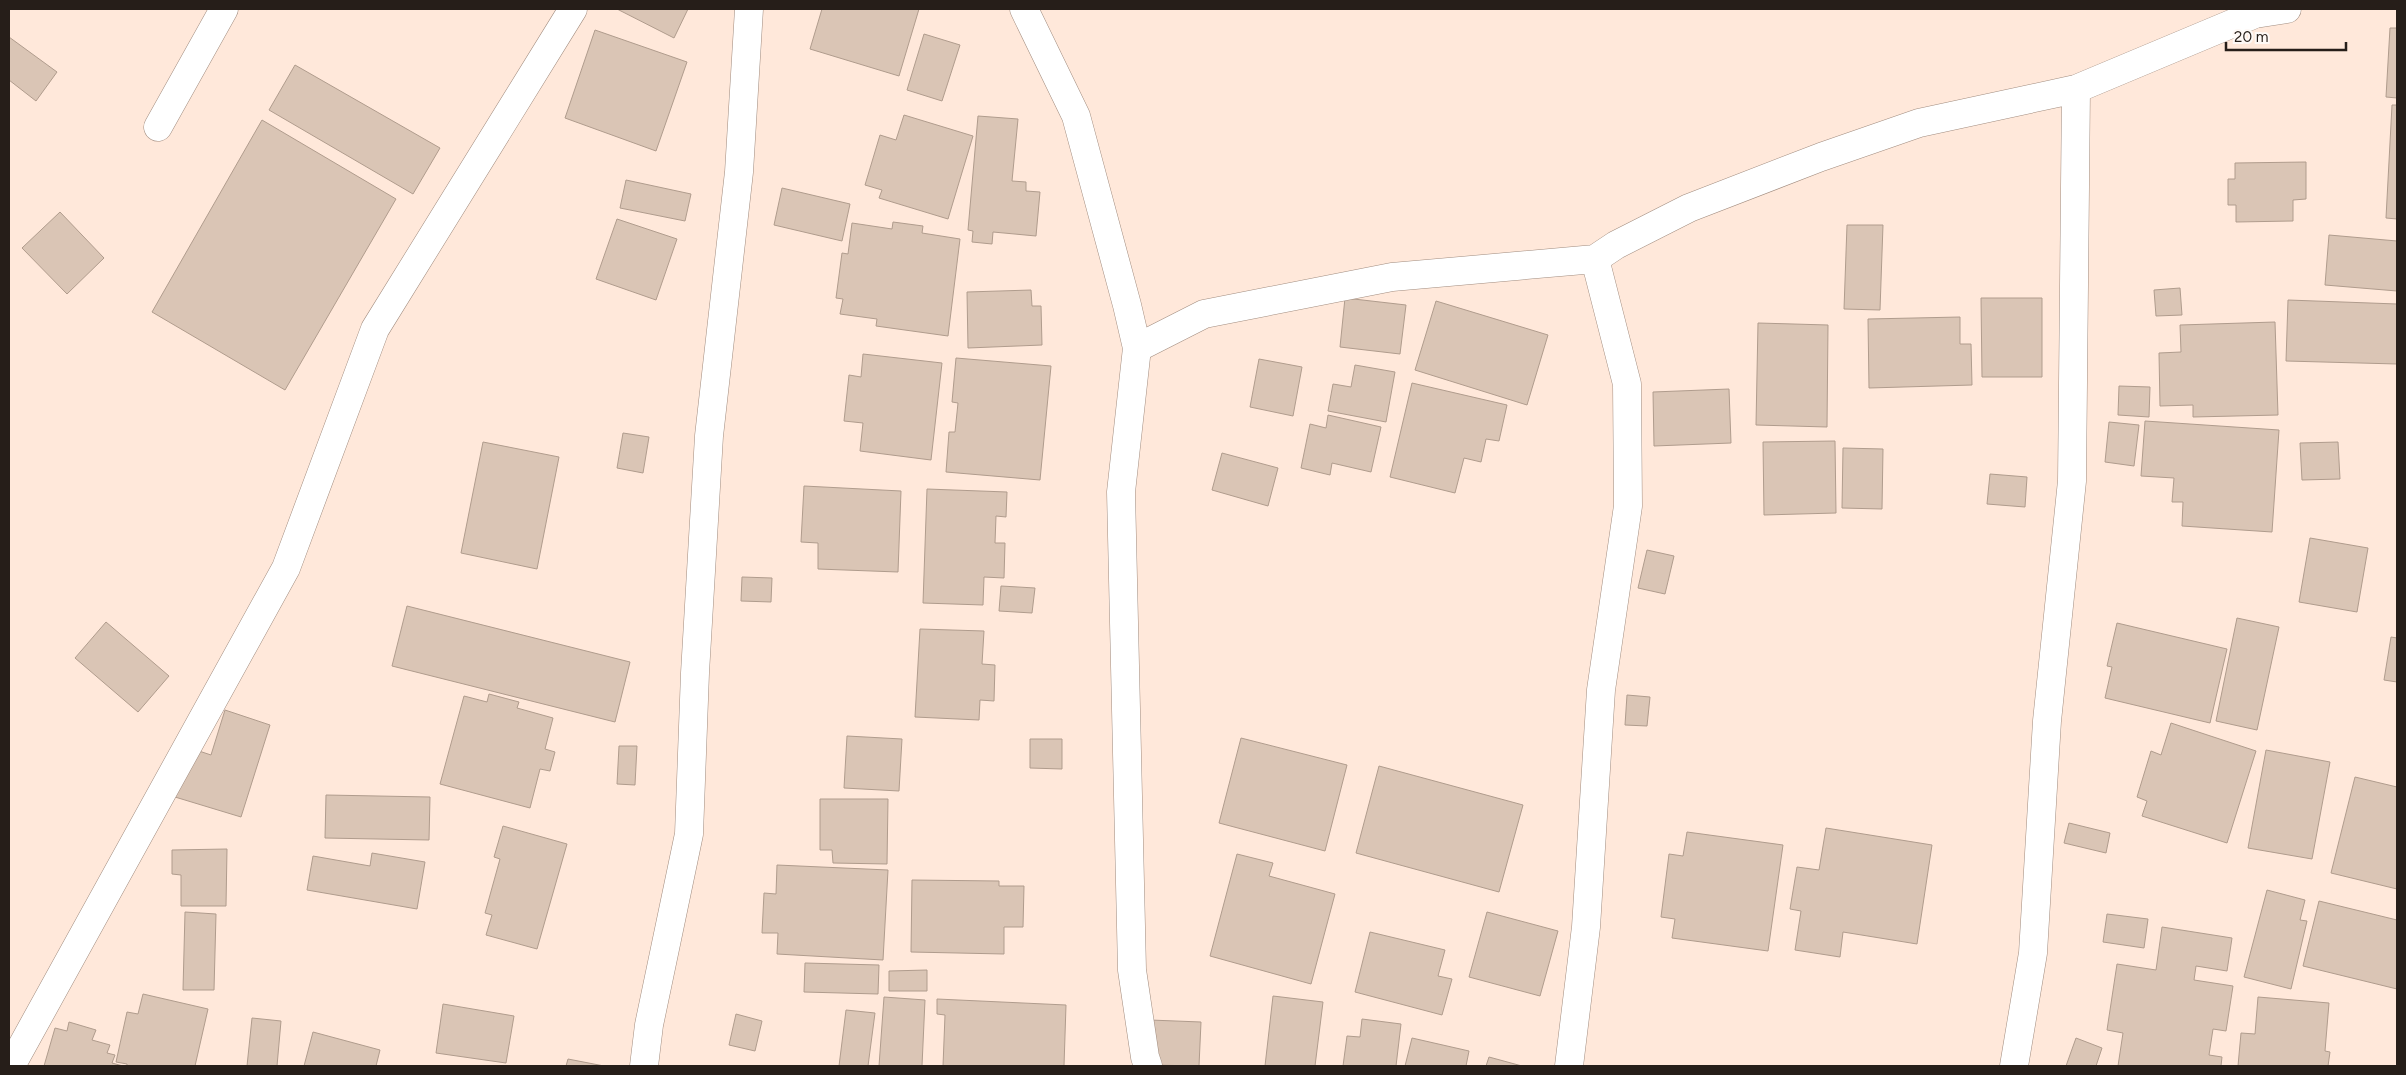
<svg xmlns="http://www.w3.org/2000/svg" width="2406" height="1075" viewBox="0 0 2406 1075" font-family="Figtree,sans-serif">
<rect width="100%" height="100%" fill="#ffe8da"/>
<path fill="#dac5b5" stroke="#b09c8d" d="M617,9H688L674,38Z
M822,9H919L899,76L810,49Z
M2390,28H2397V98L2386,97Z
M595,30L687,62L656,151L565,118Z
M924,34L960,45L942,101L907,90Z
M9,37L57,72L36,101L9,80Z
M295,65L440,148L413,194L269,110Z
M2392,105H2397V219L2386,218Z
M904,115L973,136L948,219L879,198L882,190L865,185L880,135L896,140Z
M978,116L1018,119L1012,181L1026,182V191L1040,192L1036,236L993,232L992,244L972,242L973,231L968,230Z
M262,120L396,199L285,390L152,312Z
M2306,162V199L2293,200V221L2236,222V205H2228V179H2235V163Z
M626,180L691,194L685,221L620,208Z
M782,188L850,204L842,241L774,225Z
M60,212L104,258L67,294L22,248Z
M617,219L677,239L656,300L596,279Z
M893,222L923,226L922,233L960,239L948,336L876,326L877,319L840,314L843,299L836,298L842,253L848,254L852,223L892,229Z
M1847,225H1883L1880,310L1844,309Z
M2329,235L2397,241V291L2325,285Z
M2180,288L2182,315L2156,316L2154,290Z
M1031,290L1032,306H1041L1042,345L968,348L967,292Z
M1345,298L1406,305L1400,354L1340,347Z
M1981,298H2042V377H1982Z
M2288,300L2397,304V364L2286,361Z
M1436,301L1548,335L1527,405L1415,370Z
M1960,317V344H1971L1972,385L1869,388L1868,319Z
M2275,322L2278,415L2193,417V405L2160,406L2159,353L2181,352L2180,325Z
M1758,323L1828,325L1827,427L1756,425Z
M863,354L942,363L931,460L860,451L863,423L844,421L849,375L861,377Z
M956,358L1051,366L1040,480L946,472L949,432H955L958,403L952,402Z
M1259,359L1302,367L1293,416L1250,407Z
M1355,365L1395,372L1386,422L1328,411L1333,384L1351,387Z
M1412,383L1507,405L1499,441L1486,439L1481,462L1464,458L1455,493L1390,477Z
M2119,386L2150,387L2149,417L2118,415Z
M1729,389L1731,443L1654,446L1653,392Z
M1328,415L1381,427L1371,472L1332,463L1330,475L1301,468L1310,424L1326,428Z
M2145,421L2279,430L2272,532L2182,526L2183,502H2172L2174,478L2141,476Z
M2109,422L2139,425L2134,466L2105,462Z
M623,433L649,437L643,473L617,468Z
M1835,441L1836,513L1764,515L1763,442Z
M483,442L559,457L537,569L461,553Z
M2338,442L2340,479L2302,480L2300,443Z
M1843,448L1883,449L1882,509L1842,508Z
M1222,453L1278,468L1268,506L1212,490Z
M1990,474L2027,477L2025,507L1987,504Z
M804,486L901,491L898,572L818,569V543L801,542Z
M927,489L1007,492L1006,517L996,516L995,543H1005L1004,578L984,577L983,605L923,603Z
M2310,538L2368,548L2357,612L2299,602Z
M1647,550L1674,556L1665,594L1638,588Z
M742,577L772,578L771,602L741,601Z
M1001,586L1035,588L1032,613L999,611Z
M407,606L630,662L615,722L392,666Z
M2237,618L2279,627L2257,730L2216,721Z
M106,622L169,676L138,712L75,658Z
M2117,623L2227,649L2210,723L2105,698L2112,667L2107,666Z
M920,629L984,631L982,664L995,665L994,701L980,700L979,720L915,717Z
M2391,637L2397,638V682L2384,680Z
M489,694L519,702L517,708L553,718L545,749L555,752L550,771L540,769L530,808L440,784L464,696L487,702Z
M1627,695L1650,697L1647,726L1625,725Z
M225,710L270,725L241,817L175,797L190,748L211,755Z
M2171,723L2256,751L2227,843L2142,816L2147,801L2137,797L2151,751L2161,755Z
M847,736L902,739L899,791L844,788Z
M1241,738L1347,765L1325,851L1219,823Z
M1030,739H1062V769L1030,768Z
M619,746H637L635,785L617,784Z
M2266,750L2330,762L2312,859L2248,848Z
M1379,766L1523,805L1499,892L1356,853Z
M2355,777L2397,787V889L2331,873Z
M326,795L430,797L429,840L325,838Z
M820,799H888L887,864L833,863L832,850H820Z
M2069,823L2110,833L2106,853L2064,843Z
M503,826L567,844L537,949L486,935L492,915L485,913L500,859L494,857Z
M1826,828L1932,845L1917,944L1843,932L1840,957L1795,950L1801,911L1790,909L1797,867L1819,870Z
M1687,832L1783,845L1768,951L1672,938L1675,919L1661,917L1669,854L1683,856Z
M227,849L226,906H181V875L172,874V850Z
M372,853L425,862L417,909L307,890L313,856L370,866Z
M1237,854L1273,863L1269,876L1335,894L1311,984L1210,956Z
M777,865L888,870L883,960L777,954L778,933H762L764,893L776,894Z
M912,880L999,881V886H1024L1023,927H1004V954L911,952Z
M2267,890L2305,900L2300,920L2307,921L2291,989L2244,977Z
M2319,901L2397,920V989L2303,966Z
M185,912L216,914L214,990H183Z
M1487,912L1558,931L1540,996L1469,977Z
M2107,914L2148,919L2144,948L2103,942Z
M2162,927L2232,938L2227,971L2196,966L2194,980L2233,986L2226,1031L2213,1029L2209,1055L2222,1057L2221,1066H2118L2123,1033L2107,1030L2117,964L2156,970Z
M1370,932L1445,950L1438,976L1452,979L1442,1015L1355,992Z
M805,963L879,965L878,994L804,992Z
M927,970V991H889V971Z
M143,994L208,1009L195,1066H127V1064L116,1062L127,1012L138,1014Z
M1273,996L1323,1002L1315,1066H1265Z
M884,997L925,1000L922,1066H879Z
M2258,997L2329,1003L2325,1051L2330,1052L2328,1066H2238L2241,1033L2255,1034Z
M937,999L1066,1005L1064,1066H943L945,1015L937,1014Z
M443,1004L514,1016L506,1063L436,1053Z
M846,1010L875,1013L868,1066H839Z
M736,1014L762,1021L755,1051L729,1045Z
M252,1018L281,1021L277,1066H247Z
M1362,1019L1401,1024L1396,1066H1343L1347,1036L1360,1037Z
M1150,1020L1201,1022L1199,1066L1149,1065Z
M69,1022L96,1030L92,1040L110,1045L107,1053L115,1055L112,1063L123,1066H44L55,1028L67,1031Z
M313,1032L380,1050L376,1066H304Z
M1412,1038L1469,1051L1466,1066H1405Z
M2076,1038L2102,1048L2096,1066H2066Z
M1489,1057L1522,1066H1486Z
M568,1059L604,1066H566Z"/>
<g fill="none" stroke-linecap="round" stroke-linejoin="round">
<g stroke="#a18c7f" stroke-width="29">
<path id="minor" d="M1024,9L1076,116L1127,305L1137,348L1121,492L1132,970L1145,1057L1148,1066
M158,127L224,9
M1137,348L1204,314L1392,277L1595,259L1616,245L1689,208L1821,157L1919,123L2076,89L2255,14L2287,9
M11,1066L286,568L375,329L573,9
M644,1066L649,1025L689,834L695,673L709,436L739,172L749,9
M1569,1066L1586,927L1601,690L1628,506L1627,384L1595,259
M2014,1066L2033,953L2047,721L2072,481L2076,89"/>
</g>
<use href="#minor" stroke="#fff" stroke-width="28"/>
</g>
<rect width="2406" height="1075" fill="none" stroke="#261e19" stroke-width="20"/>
<path d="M2226 42v8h120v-8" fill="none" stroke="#261e19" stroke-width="2.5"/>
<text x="2234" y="42" font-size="15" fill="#261e19" stroke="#fef9f6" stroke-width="4" paint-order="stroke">20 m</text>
</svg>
